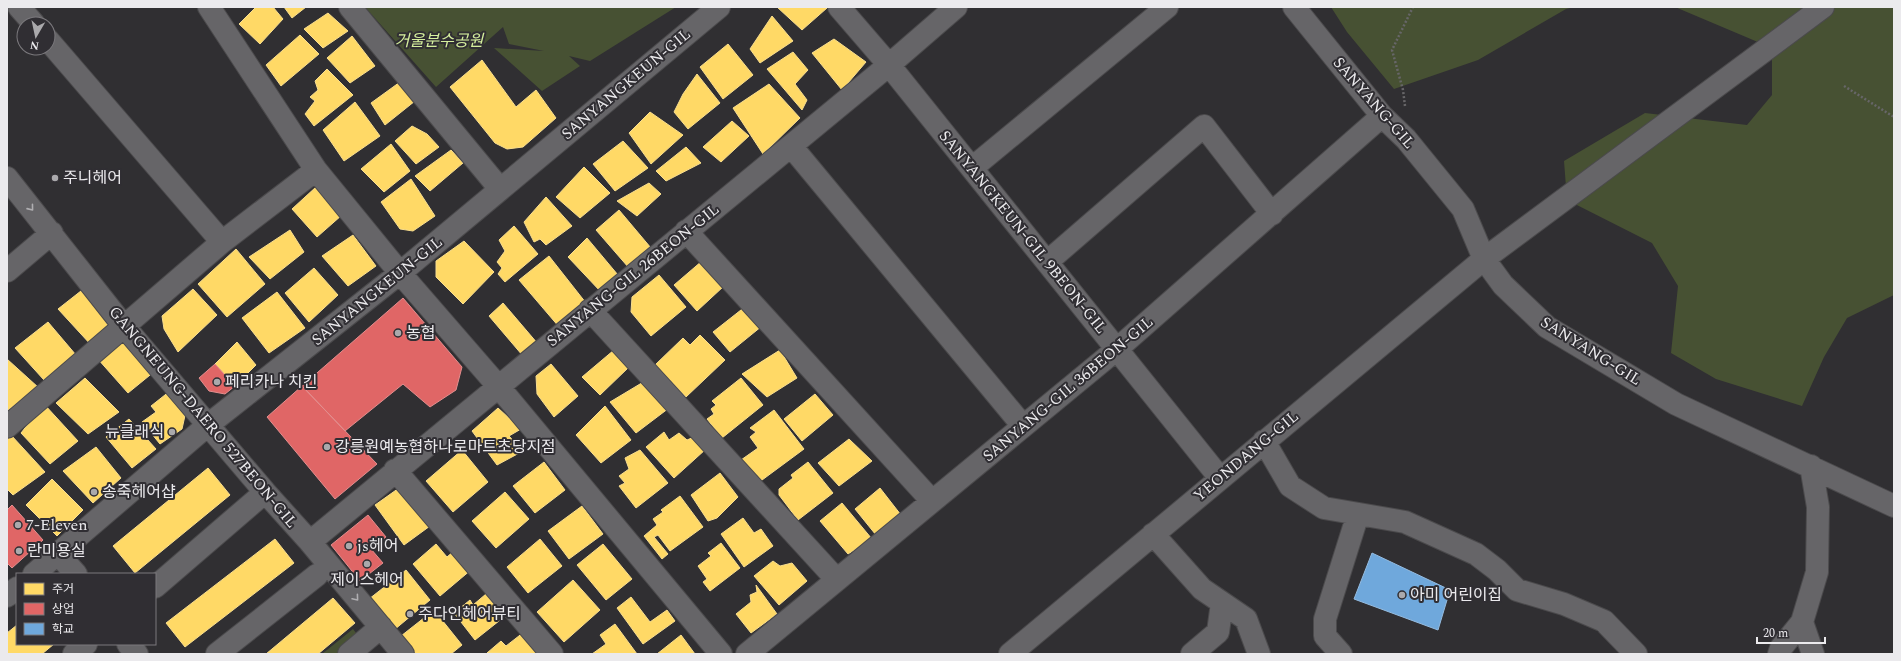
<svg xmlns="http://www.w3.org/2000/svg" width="1901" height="661" viewBox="0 0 1901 661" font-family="Spectral,'Noto Sans KR',serif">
<rect width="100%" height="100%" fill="#302f32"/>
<path fill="#475133" d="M365,7H676L590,61L569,56L580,66L542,91L494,48L544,51L509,44L503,27L436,87Z
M1331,7H1574L1566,9L1478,60L1394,89L1347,32Z
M1675,7H1894V295L1847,318L1824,357L1802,406L1716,379L1671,353L1678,286L1652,243L1567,200L1564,161L1645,113L1747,125L1772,95V48Z
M353,629L359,637L338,654H322Z"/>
<path fill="#ffd966" stroke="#f9de8e" d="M256,7H273L283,19L260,44L239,24Z
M284,7H306L292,18Z
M777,7H826L827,8L802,30Z
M328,13L348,31L323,48L304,29Z
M772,16L793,41L760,63L750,49Z
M300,35L319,54L281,86L266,65Z
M352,36L375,66L350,83L327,58Z
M834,39L866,62L842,90L812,53Z
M728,44L753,75L723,99L700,67Z
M793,52L808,70L795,84L807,100L802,110L767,69Z
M482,60L516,107L536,90L556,118L523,147L507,149L495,143L450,87Z
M327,69L353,95L314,126L305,114L315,101L310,97L318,90L315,81Z
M697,74L720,103L688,129L674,112L683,94Z
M400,82L415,101L385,125L371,103Z
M769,84L800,118L763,154L733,108Z
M355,102L380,136L344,161L323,130Z
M650,112L683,135L651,164L629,133Z
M732,121L749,136L721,162L703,147Z
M412,126L427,134L439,147L416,164L395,141Z
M623,141L648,168L615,191L593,164Z
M391,144L410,171L384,192L361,169Z
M686,147L701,163L666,181L656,171Z
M451,150L463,163L430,191L415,176Z
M584,167L610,193L580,218L556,197Z
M411,179L435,216L413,231L400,229L381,202Z
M649,183L661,194L637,216L617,201Z
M316,187L342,215L317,237L292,209Z
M546,197L572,226L546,245L540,239L534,242L524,222Z
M619,210L651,248L629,268L596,230Z
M514,226L538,254L505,282L498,274L502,268L497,262L505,251L499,240Z
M290,230L304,252L270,279L249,257Z
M353,235L376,266L348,286L322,256Z
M587,238L618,275L601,292L568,257Z
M464,241L494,272L463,304L436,277V261Z
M236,249L265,284L227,317L198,284Z
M549,256L586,303L560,328L519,280Z
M702,261L724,286L697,311L674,285Z
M314,268L338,295L309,322L285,293Z
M659,275L686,307L651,336L631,312L632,297Z
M86,287L110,329L92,346L58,309Z
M193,289L217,315L178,352L164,329L162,316Z
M277,292L305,328L269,353L242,318Z
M503,303L538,344L523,356L489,316Z
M746,306L762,326L730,352L713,332Z
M48,322L76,355L44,380L15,348Z
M700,335L725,360L686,397L655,365L683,338L690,345Z
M125,339L155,371L128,393L97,358Z
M237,342L256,365L235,386L215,364Z
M614,350L628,368L600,395L582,377Z
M780,350L797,378L767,397L742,374Z
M7,359L39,388L8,410L7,409Z
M551,364L578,396L554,417L537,394L536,376Z
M85,378L119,412L88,434L56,403Z
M741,378L763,405L722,438L707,419L714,414L711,409L716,405L712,401Z
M645,381L669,408L636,433L610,402Z
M170,391L186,411L182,429L160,444L142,422L156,412L151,406Z
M815,394L833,415L802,441L784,419Z
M44,404L78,441L50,464L21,433Z
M605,406L631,440L601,463L576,435Z
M498,408L521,429L509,436L523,451L497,465L472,431Z
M774,410L804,449L758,483L741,460L758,448L750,437L756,432L750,428Z
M129,419L156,449L132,468L106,437Z
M664,432L669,440L679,433L687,440L694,437L706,449L674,478L646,447Z
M11,435L45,472L13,495L7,489V439Z
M849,439L872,461L839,486L818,463Z
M96,447L121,478L93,503L63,471Z
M462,450L488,482L453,512L426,481Z
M640,450L668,483L636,508L619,486L625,483L619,476L629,469L625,458Z
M544,462L565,490L535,513L513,486Z
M808,462L833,493L798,520L779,495V489L793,478L791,475Z
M208,468L230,495L135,573L113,546Z
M720,473L738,497L717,518L708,521L691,495Z
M52,479L83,510L57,536L26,505Z
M399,488L430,526L404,545L375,505Z
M880,488L901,515L876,535L855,509Z
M505,492L529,519L496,548L472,521Z
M680,496L703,527L670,551L658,535L654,537L668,554L662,559L644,536L657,525L653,519L663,512L661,510Z
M842,503L872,539L848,554L820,521Z
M582,506L603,534L569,559L548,531Z
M743,518L754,533L761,529L773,546L744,567L721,534Z
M275,539L294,563L185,647L166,623Z
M540,539L562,566L528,593L507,567Z
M721,543L740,568L710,591L703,582L707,579L698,566L711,556L708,553Z
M436,544L447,557L455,550L472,569L440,596L413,564Z
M603,544L632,579L606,600L577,565Z
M773,561L780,566L792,563L807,581L779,605L754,576Z
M406,570L430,600L394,630L369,599Z
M573,580L600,610L564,642L537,612Z
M756,585L777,614L751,633L736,614L751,602L750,595L757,592Z
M486,594L504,617L475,640L454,613L470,600L473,605Z
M631,597L650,622L667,610L675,621L643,644L617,608Z
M333,598L355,623L318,654H266Z
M434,610L462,645L451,654H416L401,636Z
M615,624L637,654H592L606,644L600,635Z
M17,625V644H54L42,654H7V633Z
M524,632L542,654L487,653L501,641L506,646Z
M681,635L695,654H657Z"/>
<path fill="#e06666" stroke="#e38e8e" d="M403,298L462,367L456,390L430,407L403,384L345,431L302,386Z
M215,364L235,386L225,394L209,391L199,378Z
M302,386L377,464L335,499L267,417Z
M12,505L43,540L12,568L7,563V510Z
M368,515L386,537L371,549L383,563L360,581L331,545Z"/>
<path fill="#6fa8dc" stroke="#94bce1" d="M1372,553L1450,590L1438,630L1354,599Z"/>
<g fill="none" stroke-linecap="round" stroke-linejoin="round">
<g stroke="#4b4a4c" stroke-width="24">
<path id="minor" d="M19,7L34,24
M209,7L316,170L400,273L498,386L721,654
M350,7L500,189
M839,7L889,65L1220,478
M1294,7L1382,116L1406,139L1463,209L1484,259L1503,285L1547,327L1676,404L1894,506
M48,40L222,242
M791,146L1023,426
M972,168L1167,7
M7,178L123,325L265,492L310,542L403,654
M686,231L932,501
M1047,262L1204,126L1272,214
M7,271L52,233
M590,310L837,580
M7,427L222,242L316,170
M1264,441L1290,486L1324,508L1405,522L1476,554L1497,570L1517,590L1564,604L1604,621L1636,654
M395,470L552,654
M1153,534L1202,589L1246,619L1259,654
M310,542L889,65L956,7
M58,554L76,574
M34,574L208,425L400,273L719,7
M155,587L256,500
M7,596L17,588
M1802,622L1817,572L1818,507L1811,466
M128,644L137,654
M74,654L86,644
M217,654L317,575
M349,654L381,627
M747,654L1117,349L1382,116
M1010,654L1484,259L1823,7
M1192,654L1218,632L1222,603
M1341,654L1325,636V619L1358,514
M1779,654L1781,648L1802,622L1813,654"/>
</g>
<path stroke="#676668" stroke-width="2.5" stroke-dasharray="2 2" stroke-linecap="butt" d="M1844,86L1894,117
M1405,106L1403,90L1392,50L1413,7"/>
<use href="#minor" stroke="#666568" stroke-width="22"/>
</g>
<defs><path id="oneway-chevron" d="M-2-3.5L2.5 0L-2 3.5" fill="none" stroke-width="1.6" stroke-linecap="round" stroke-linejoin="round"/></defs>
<g stroke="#afaeb1">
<use href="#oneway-chevron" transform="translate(31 208) rotate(51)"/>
<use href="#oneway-chevron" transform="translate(356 598) rotate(50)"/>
</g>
<g fill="#aaa9ac" stroke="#302e33" stroke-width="1.5">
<circle cx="55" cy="178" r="4"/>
<circle cx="398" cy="333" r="4"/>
<circle cx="217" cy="382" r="4"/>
<circle cx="172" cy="432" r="4"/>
<circle cx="327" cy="447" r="4"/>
<circle cx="94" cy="492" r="4"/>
<circle cx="18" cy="525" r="4"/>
<circle cx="349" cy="546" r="4"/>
<circle cx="19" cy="551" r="4"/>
<circle cx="367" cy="564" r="4"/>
<circle cx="1402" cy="595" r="4"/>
<circle cx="410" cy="614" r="4"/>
</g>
<g text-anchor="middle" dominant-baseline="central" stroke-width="4" stroke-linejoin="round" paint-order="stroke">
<g font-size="16" font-style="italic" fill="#d5ef9d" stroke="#302e33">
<text x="439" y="41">거울분수공원</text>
</g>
<g font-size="16" fill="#ebeaed" stroke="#302e33">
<text transform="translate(626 84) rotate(-40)">SANYANGKEUN-GIL</text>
<text transform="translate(1374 103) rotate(49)">SANYANG-GIL</text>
<text transform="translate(1023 232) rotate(51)">SANYANGKEUN-GIL 9BEON-GIL</text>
<text transform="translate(633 275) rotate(-39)">SANYANG-GIL 26BEON-GIL</text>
<text transform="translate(377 291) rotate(-39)">SANYANGKEUN-GIL</text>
<text transform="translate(1591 351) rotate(32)">SANYANG-GIL</text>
<text transform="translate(1068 389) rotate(-40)">SANYANG-GIL 36BEON-GIL</text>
<text transform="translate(203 417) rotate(50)">GANGNEUNG-DAERO 527BEON-GIL</text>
<text transform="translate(1246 456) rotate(-40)">YEONDANG-GIL</text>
</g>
<g font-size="16" fill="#ebeaed" stroke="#302e33" text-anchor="start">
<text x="63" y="178">주니헤어</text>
<text x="406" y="333">농협</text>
<text x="225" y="382">페리카나 치킨</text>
<text x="164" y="432" text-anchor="end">뉴클래식</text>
<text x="335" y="447">강릉원예농협하나로마트초당지점</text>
<text x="102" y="492">송죽헤어샵</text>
<text x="26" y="525">7-Eleven</text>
<text x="357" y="546">js헤어</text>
<text x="27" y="551">란미용실</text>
<text x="367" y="580" text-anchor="middle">제이스헤어</text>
<text x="1410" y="595">아미 어린이집</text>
<text x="418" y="614">주다인헤어뷰티</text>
</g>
</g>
<rect width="1901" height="661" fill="none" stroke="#ebeaed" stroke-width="16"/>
<rect x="16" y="573" width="140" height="72" fill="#302e33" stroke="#7b797d"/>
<rect x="24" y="583" width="20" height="12" fill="#ffd966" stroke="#7b797d"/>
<text x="52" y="593" font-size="12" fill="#ebeaed">주거</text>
<rect x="24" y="603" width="20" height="12" fill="#e06666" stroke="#7b797d"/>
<text x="52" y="613" font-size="12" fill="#ebeaed">상업</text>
<rect x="24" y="623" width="20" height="12" fill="#6fa8dc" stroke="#7b797d"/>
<text x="52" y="633" font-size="12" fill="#ebeaed">학교</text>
<g transform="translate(36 36) rotate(189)"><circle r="19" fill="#302e33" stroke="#7b797d"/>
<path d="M0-3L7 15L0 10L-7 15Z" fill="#aaa9ac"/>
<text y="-6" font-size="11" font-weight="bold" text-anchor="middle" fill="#ebeaed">N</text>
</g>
<path d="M1757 637v6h68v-6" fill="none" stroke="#ebeaed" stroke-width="2"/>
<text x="1763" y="637" font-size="12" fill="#ebeaed" stroke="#302e33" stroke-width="3" paint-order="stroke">20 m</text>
</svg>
